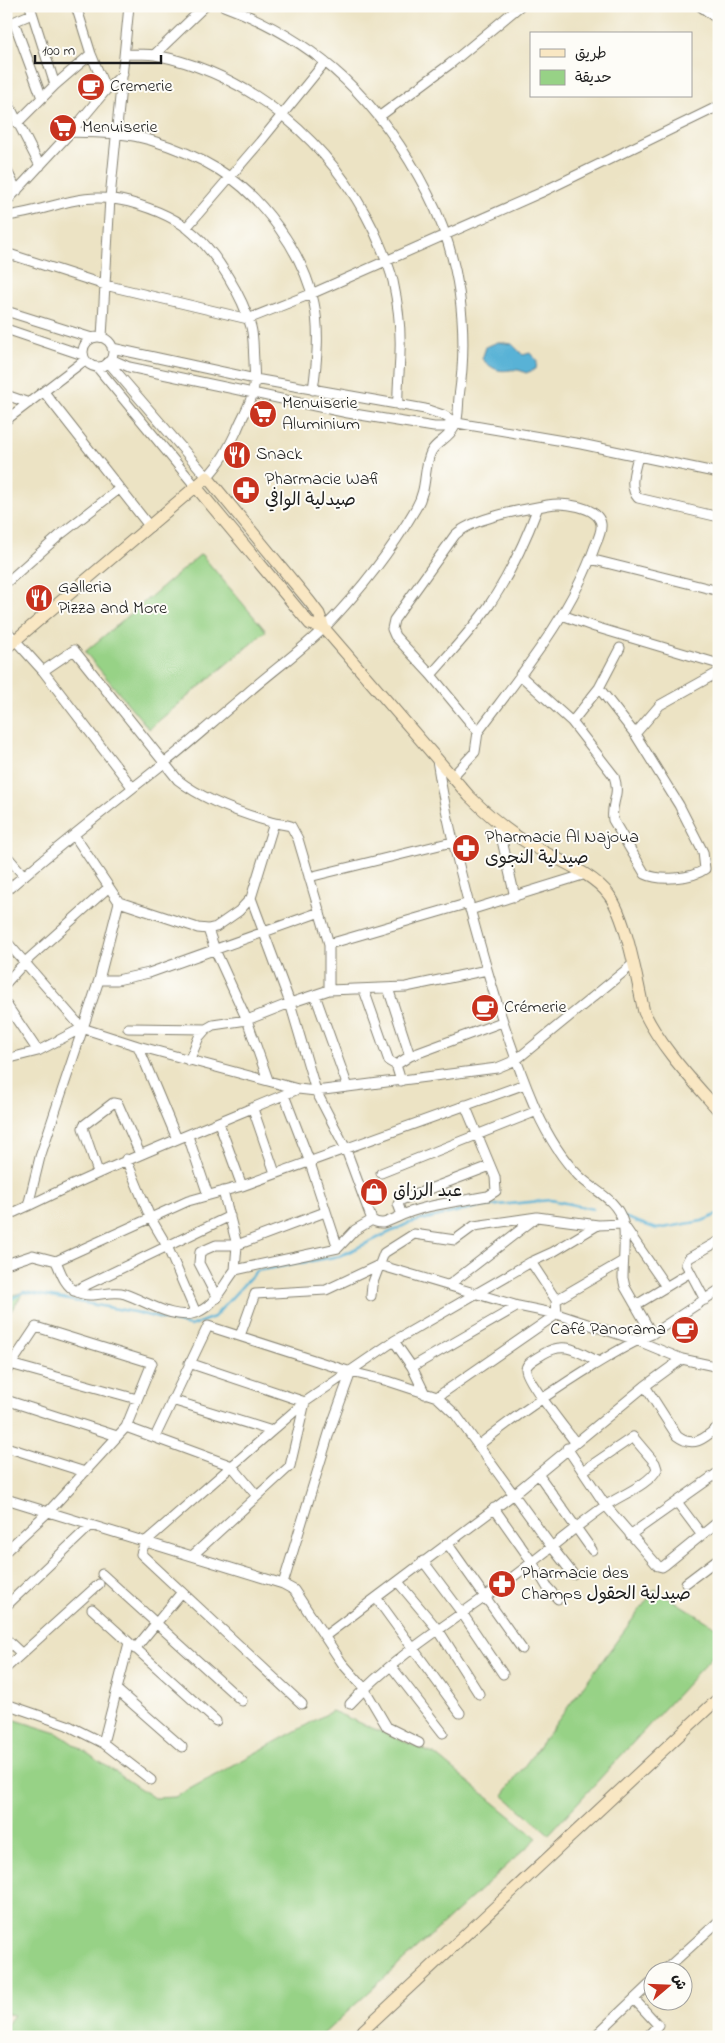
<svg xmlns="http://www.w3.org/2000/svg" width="725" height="2043" viewBox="0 0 725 2043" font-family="'Indie Flower','Playpen Sans Arabic',sans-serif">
<rect width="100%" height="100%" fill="#fdfcf7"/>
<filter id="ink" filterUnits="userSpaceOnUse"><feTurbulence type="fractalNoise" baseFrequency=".02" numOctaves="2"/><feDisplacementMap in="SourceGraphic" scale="10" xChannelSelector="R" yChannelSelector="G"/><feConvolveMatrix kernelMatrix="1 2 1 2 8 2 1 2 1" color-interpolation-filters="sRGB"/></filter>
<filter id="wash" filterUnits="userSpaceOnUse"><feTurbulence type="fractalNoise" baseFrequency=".0096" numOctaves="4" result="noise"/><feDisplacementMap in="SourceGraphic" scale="20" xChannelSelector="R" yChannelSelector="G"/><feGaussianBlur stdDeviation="1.12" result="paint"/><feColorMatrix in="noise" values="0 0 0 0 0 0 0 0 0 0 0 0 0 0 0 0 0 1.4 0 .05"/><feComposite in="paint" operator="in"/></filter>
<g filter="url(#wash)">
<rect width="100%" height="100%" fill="#ece3c4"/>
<path fill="#97d286" stroke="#5a7751" d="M201,554L266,631L149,729L85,652Z
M24,1292L6,1318V1297Z
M655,1589L719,1629V1649L549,1834L503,1795Z
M332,1711L436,1755L537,1838L320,2037H6V2026L13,2016L6,2013V1717L57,1733L154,1798L175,1797Z"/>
<path fill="#58b2d6" stroke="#3a6779" d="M498,342L512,344L523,355L530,353L537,361L536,369L526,373C508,363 504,381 482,359L486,347Z"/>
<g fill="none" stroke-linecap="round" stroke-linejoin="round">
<path stroke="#58b2d6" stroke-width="2.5" d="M624,1217L657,1229L702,1221L719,1214
M6,1302L24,1292L134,1312L190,1326L214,1317L256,1271L340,1256L409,1223L477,1207L551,1200L593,1209"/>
</g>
</g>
<g filter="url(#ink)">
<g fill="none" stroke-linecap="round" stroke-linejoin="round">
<g stroke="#848070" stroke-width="11">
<path id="street" d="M30,6L55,85
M76,6L91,54L106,90
M700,6L719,20
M14,22L42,98
M6,25L32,14
M125,54C135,54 146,54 155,55C252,74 332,144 374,231C381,247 389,264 393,281C398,304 401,329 400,352C400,370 397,387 398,405
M154,55L205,6
M6,99L40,166
M380,116L450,64L520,6
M17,123L55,85L91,54
M71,132C97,133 125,132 150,140C174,147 198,157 219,170C262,196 304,254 314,303C320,331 317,361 313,390
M6,169L17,191
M6,202L71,132L106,90L123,74
M6,216C53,211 78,189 129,202C151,208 177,218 194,234C217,254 243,297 251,327C254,338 253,350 254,361C254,371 256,381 253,391C251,404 242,417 237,430C229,447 221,463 207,477L108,362
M186,228L260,142L325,62
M6,253L105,285L248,319L311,294L540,193L719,106
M6,311L92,338
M6,329L83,355
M102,337L110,198L129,6
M83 352a15 15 0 1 1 30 0a15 15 0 1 1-30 0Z
M112,348L255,379L425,409L443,415L457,423L581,444L719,473
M111,359L129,367L348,413L434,427H445L457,423
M97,367L196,487
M44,392L150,527
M6,395L29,403
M6,420L85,360
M638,456C635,469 628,487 638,498L719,517
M590,559L719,591
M6,583L60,535L119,489
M562,615L595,627L719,664
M6,630L43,671L132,787
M43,671L74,650L178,780C205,801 239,813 271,822C278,824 284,824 291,826L298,839L329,944V990L290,1003L247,1020L213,1025L206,1029L199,1037L189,1061
M431,675C450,653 471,631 488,607C509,576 525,542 538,507
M520,675L572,722L614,776C621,796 610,803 613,820L645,874C659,881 692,879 705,869L703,852L679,805L635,734L599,688
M572,722L599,688L620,648
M635,734L660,705L719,672
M437,760C445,813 458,864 472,916C490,982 509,1047 536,1110C547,1134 561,1158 579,1176C595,1192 616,1198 623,1222C626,1234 623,1264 623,1278L625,1287L652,1334C631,1342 613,1354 594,1365C554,1390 515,1416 479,1445
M452,777L475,752L478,732C521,674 571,615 595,546C598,539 602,531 601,524C598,506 562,502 548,505C522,510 474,517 455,535L394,620L392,629L395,636L431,675L478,732
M498,823L515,897
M74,835L119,902L198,928L208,929L216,927L239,911L251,898L274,823
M6,855L24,876
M309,877L452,842
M6,891C57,847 110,806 163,764C191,742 217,718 245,695C271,672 301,651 326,626C360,591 391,551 416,508C428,488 423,468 431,452C436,442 449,439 455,426C459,417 458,406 459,397C469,328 460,256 428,194C382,104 320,41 224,6
M251,898L290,1003L316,1091L345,1147L372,1220C381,1226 387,1222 396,1218C424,1204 458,1202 488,1196L496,1191L495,1177L465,1105
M470,910L586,874
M208,929L215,950L247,1020L268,1080
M6,941L82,1028L138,1046L298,1089L316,1091L497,1068L516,1060L632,965
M329,944L469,903
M99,980H117L149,973L320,912
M6,983L25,962L109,887
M388,988L410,1056
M329,990L406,987L487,970
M364,990L389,1061L396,1065
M315,995L348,1087
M6,1004L38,1051
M128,1028L206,1029
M138,1046L177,1139
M6,1059L38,1051L82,1028
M401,1081L396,1065L410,1056L502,1022
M284,1095L309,1160L338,1248
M253,1109L275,1173
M219,1123L242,1186
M188,1136L208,1195
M126,1159L150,1217L167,1246L196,1313
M98,1172L83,1128L84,1125L113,1103L118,1104L140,1154
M381,1173L537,1111
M223,1191L237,1245L235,1270
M28,1206C116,1163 207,1127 298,1089
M402,1215L398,1204L401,1200L490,1166
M6,1216L28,1206L40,1157L99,980L119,902
M56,1261L188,1201L242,1186L525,1084
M6,1264L33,1255L56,1261C61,1273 65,1286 77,1292C92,1300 110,1289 125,1294C146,1301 175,1322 198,1312C216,1304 223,1285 235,1270L338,1248L355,1230L372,1220
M449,1285L537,1217
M74,1291L230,1216
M371,1296L372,1285L384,1253L414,1234L455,1240L474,1226L537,1217L598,1225
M217,1298L199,1263L200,1252L216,1245H237L325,1212
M556,1300L623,1261
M705,1300L686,1264L689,1258L719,1241
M636,1305L689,1273
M652,1334L719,1290
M240,1336L255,1294L326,1290L379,1265L518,1306L557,1314L636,1340L682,1359L719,1367
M394,1341L412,1367L425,1394
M189,1363L305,1402L290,1466L192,1556
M10,1364L137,1399
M412,1367L518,1306
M6,1372L36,1327L152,1363L126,1427L48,1512L6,1551
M645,1386L677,1436C694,1449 705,1438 719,1426
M437,1397L557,1314L556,1300L531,1262
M6,1400L117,1436
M172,1400L272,1431
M126,1427L232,1466L257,1496
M155,1437L208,1326L351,1372L388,1381L437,1397L456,1415L551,1546L573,1574
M575,1442C567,1431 525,1379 526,1369C527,1362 537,1358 543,1354C565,1340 578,1352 599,1362
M6,1447L85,1472
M567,1448L606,1506L658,1566L662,1567L665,1565L719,1521
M538,1474L592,1550
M6,1499L283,1584L294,1590L342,1663L364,1688L387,1727L419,1743
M677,1502L701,1534
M494,1508L532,1562L547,1587L558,1599
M630,1535L719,1472
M447,1543L522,1649
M423,1561L462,1613L503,1674
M102,1574L242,1701
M398,1582L439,1631L479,1694
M686,1583L719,1558
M283,1584L330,1430L351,1372
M377,1599L460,1713
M6,1606L91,1525
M92,1609L216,1721
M325,1636L514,1494L645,1386L682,1359
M6,1639L21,1653
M135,1649L182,1592
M391,1666L443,1733
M6,1668L99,1584
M117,1690L182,1747
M6,1704L67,1725L103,1743L151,1780
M302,1704L141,1554L145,1542L305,1402L394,1341L531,1262L553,1252L598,1225L623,1224L665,1285
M350,1704C394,1656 454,1620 506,1582C539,1558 571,1530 605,1506C619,1496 650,1484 657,1469L655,1463L633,1437L583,1471
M103,1743L129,1643
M665,1970L719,1921
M634,1999L658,2025L647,2037
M594,2037L652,1982"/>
</g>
<g stroke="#848070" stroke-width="13">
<path id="secondary" d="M196,487L310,624L324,628
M6,648L207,477L310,602L319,614L324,628L469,796C487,814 504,829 526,842C550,857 593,872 609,895C627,919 637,981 644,1012C662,1049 692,1080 719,1111
M356,2037L719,1698"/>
</g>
<use href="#street" stroke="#fff" stroke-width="9"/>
<use href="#secondary" stroke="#f9e7c3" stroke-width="11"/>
</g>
</g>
<defs>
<g id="cafe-disc" transform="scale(1.4375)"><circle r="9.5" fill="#c8321e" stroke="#fdfcf7"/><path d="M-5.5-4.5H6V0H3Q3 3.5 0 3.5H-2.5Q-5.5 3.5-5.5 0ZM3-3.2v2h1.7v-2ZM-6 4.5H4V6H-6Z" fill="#fff"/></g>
<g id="supermarket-disc" transform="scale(1.4375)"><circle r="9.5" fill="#c8321e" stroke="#fdfcf7"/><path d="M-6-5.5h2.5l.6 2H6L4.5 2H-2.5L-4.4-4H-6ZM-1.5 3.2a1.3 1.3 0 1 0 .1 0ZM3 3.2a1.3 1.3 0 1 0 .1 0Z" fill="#fff"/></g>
<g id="restaurant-disc" transform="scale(1.4375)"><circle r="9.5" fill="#c8321e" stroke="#fdfcf7"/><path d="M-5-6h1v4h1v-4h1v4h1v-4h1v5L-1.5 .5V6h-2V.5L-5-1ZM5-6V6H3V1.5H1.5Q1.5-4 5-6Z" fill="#fff"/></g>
<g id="pharmacy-disc" transform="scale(1.4375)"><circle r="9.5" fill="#c8321e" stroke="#fdfcf7"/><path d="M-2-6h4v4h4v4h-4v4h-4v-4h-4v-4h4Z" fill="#fff"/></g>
<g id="shop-disc" transform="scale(1.4375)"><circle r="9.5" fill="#c8321e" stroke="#fdfcf7"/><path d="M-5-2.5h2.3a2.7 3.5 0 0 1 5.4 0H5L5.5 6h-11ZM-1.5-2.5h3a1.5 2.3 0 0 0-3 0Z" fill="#fff"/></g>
</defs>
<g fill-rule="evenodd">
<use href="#cafe-disc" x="91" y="87"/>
<use href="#supermarket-disc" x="63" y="128"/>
<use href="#supermarket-disc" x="263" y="414"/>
<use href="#restaurant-disc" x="237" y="455"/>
<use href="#pharmacy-disc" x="246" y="490"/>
<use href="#restaurant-disc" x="39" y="598"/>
<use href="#pharmacy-disc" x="466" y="848"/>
<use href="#cafe-disc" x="485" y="1008"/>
<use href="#shop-disc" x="374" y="1192"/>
<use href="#cafe-disc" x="685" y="1330"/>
<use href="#pharmacy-disc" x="502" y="1584"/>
</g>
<g text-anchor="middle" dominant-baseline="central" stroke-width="4" stroke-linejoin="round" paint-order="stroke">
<g font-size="18" fill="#1c1c1c" stroke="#fdfcf7" text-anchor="start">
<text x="110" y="87">Cremerie</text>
<text x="82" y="128">Menuiserie</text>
<text x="282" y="404">Menuiserie<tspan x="282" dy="21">Aluminium</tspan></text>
<text x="256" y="455">Snack</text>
<text x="265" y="480">Pharmacie Wafi<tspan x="265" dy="21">صيدلية الوافي</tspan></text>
<text x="58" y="588">Galleria<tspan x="58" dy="21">Pizza and More</tspan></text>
<text x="485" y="838">Pharmacie Al Najoua<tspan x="485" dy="21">صيدلية النجوى</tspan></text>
<text x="504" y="1008">Crémerie</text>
<text x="393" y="1192">عبد الرزاق</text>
<text x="666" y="1330" text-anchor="end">Café Panorama</text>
<text x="521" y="1574">Pharmacie des<tspan x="521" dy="21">Champs صيدلية الحقول</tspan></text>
</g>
</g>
<rect width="725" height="2043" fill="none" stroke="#fdfcf7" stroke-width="25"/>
<rect x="530" y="32" width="162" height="65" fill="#fdfcf7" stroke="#a3a29f"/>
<rect x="540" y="49" width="25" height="8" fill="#f9e7c3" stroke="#a3a29f"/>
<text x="575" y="58" font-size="15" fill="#1c1c1c">طريق</text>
<rect x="540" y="70" width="25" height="15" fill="#97d286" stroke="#a3a29f"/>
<text x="575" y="82" font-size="15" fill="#1c1c1c">حديقة</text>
<g transform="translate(668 1986) rotate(71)"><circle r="24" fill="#fdfcf7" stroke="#a3a29f"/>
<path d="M0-4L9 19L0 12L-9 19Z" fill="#c8321e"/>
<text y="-8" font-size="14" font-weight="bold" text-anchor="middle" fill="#1c1c1c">ش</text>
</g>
<path d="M35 55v8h126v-8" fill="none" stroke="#1c1c1c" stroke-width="2.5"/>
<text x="42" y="55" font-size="15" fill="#1c1c1c" stroke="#fdfcf7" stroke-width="4" paint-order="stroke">100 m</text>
</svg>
